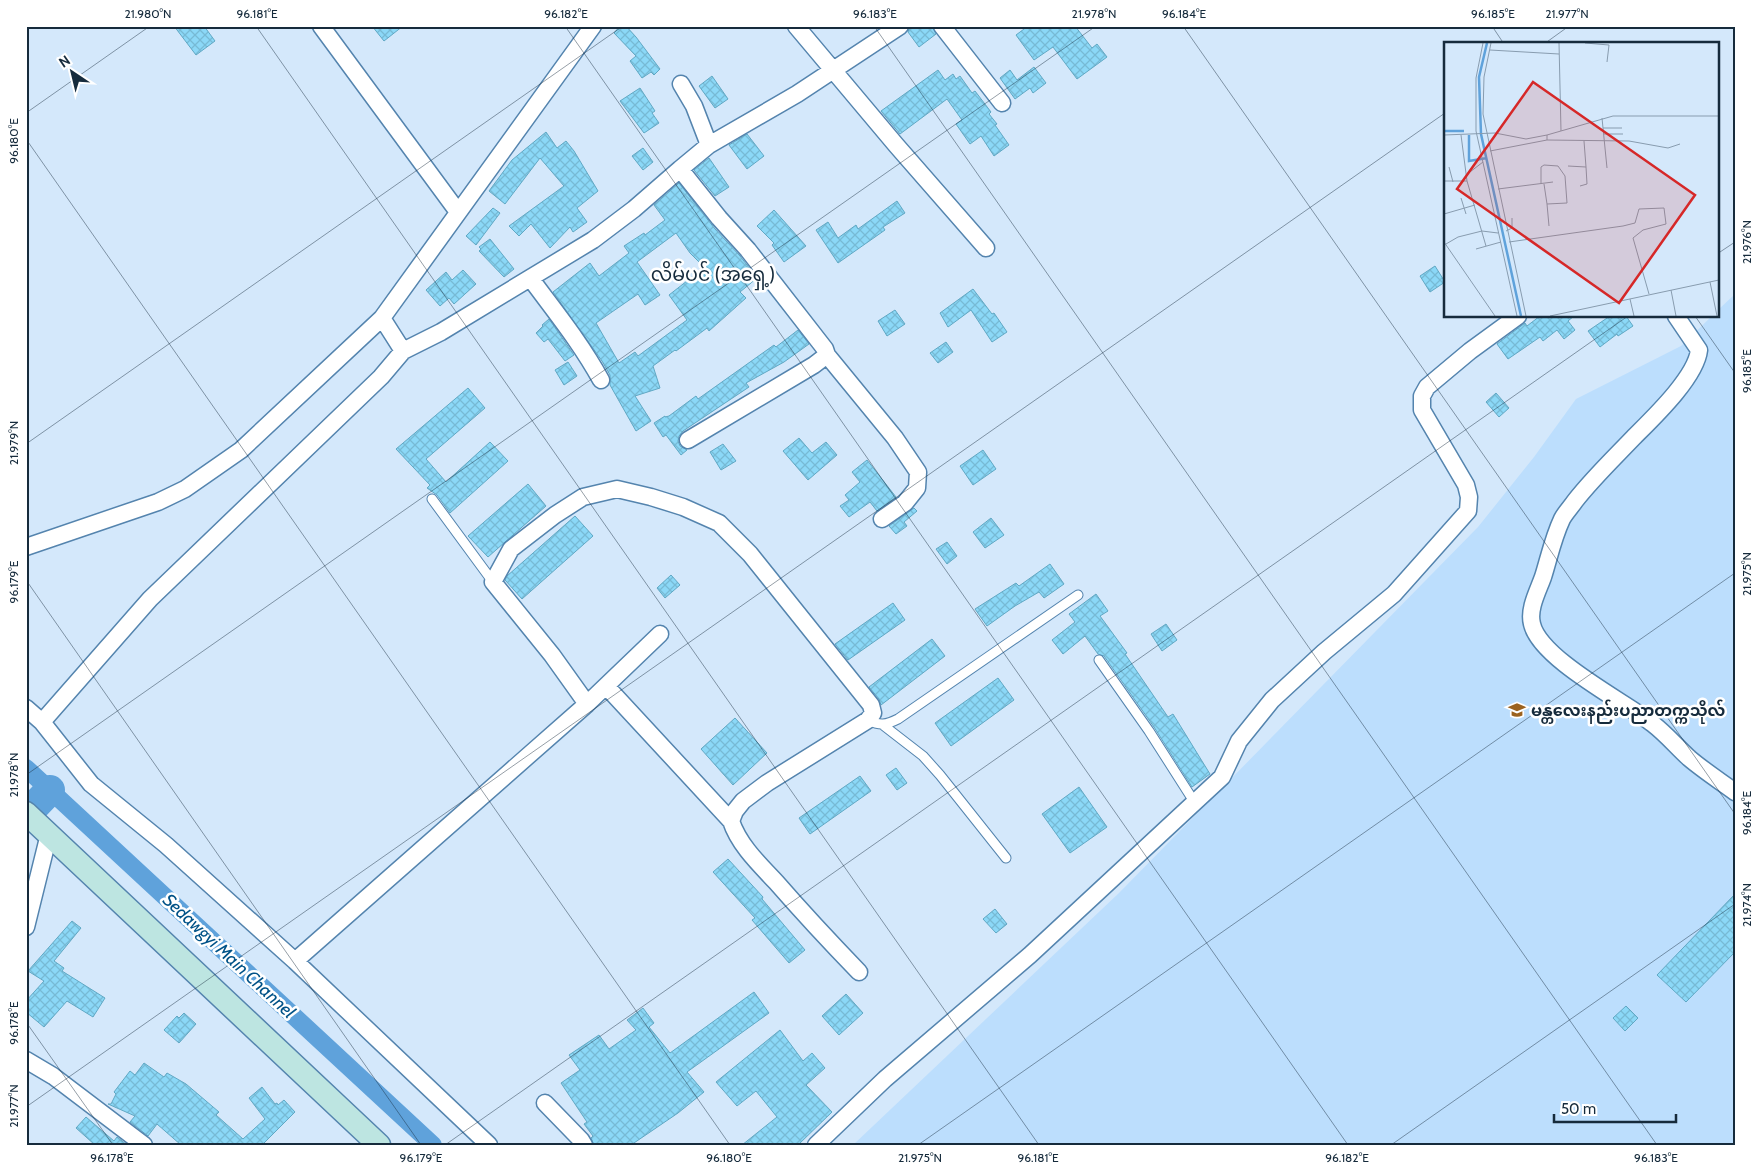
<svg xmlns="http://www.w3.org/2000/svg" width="1761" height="1171" viewBox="0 0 1761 1171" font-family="Cabin,'Noto Sans Myanmar',sans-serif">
<defs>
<pattern id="building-cross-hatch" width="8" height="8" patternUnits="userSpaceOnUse" patternTransform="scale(1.25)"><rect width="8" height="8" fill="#8bd8f7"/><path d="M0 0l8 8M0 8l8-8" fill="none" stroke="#77bad5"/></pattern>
</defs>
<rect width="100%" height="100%" fill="#d4e8fb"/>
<path fill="#bcdefd" d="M1735,294V1145H853L1119,893L1478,527L1534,457L1576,399L1681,346L1712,316H1717V311Z"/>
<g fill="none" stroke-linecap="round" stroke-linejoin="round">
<path stroke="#5fa2db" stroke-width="18" d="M26,768L433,1145"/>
<path stroke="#5fa2db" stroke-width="30" d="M26,815L50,790"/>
</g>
<path fill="url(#building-cross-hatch)" stroke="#60a8c4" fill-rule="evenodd" d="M174,26H204L215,41L196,55Z
M372,26H403L384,41Z
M620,26H626L636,37L660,69L654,75L651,72L642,78L630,61L636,56L614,33Z
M910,26H932L936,34L919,47L908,32Z
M1028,26H1075L1092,48L1097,44L1107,57L1077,79L1053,47L1034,60L1016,35Z
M1034,67L1046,83L1033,93L1030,88L1015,99L1000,78L1010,70L1017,80Z
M938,70L945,80L953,74L956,79L960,76L972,93L975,91L991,112L989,114L997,124L995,125L1009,145L994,156L981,136L970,144L956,124L962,120L947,99L900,134L881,111Z
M712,76L728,99L715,108L699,86Z
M640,88L655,111L652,113L659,123L644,133L620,101Z
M546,132L557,148L566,141L574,151L598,191L577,208L587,222L573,232L570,227L550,248L531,224L519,236L509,226L564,186L540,158L505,204L489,191L512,160Z
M747,134L764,156L747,169L729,145Z
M643,148L653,162L643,170L632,156Z
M709,158L729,187L715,196L694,170Z
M679,183L715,229L740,256L757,278L740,292L746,298L709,331L707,328L676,351L675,350L653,366L660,388L635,396L651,421L636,431L610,385V375L602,361L553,292L590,263L599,276L629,253L624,246L644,233L645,235L665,220L654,205ZM676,233L690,253L703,266L700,268L701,270L669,295L687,320L638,356L635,352L619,363L596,323L638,294L645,305L660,295L637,262Z
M897,201L905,213L883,227L885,230L838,263L816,230L828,222L838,238L856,225L858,229Z
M493,208L500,213L476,245L466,236Z
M774,210L806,246L784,262L772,245L774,243L757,226Z
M490,239L514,269L504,277L479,251L481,249L479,247Z
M1435,266L1445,282L1430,292L1420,276Z
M463,270L476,284L454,304L449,298L440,306L426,290L446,272L452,280Z
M973,289L992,314L994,313L1007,332L992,342L971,310L948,327L940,313Z
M895,310L905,324L887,336L878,321Z
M1540,316H1574L1568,321L1575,330L1564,339L1557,330L1543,341L1540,337L1508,359L1497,344L1525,323L1527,326Z
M1610,316H1626L1633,326L1618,336L1617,334L1600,347L1588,331Z
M549,319L574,355L565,361L548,339L544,342L536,333L543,326L542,325Z
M798,330L809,344L784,362L746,383L749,387L683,431L679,436L678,441L680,446L687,450L681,455L666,435L663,437L654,423L665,416V417L669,416L696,396L698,399L774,345L776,347Z
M946,342L953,352L938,363L930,353Z
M568,362L577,376L564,385L555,370Z
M468,388L485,408L426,459L446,482L490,442L508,461L450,513L437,495L427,488L430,485L396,449Z
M1496,393L1509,408L1499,417L1486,402Z
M799,438L812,453L826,442L837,455L808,480L783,451Z
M723,444L736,461L721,470L710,452Z
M983,450L996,469L973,485L960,466Z
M867,460L896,497L877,511L870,502L849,517L840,506L849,500L845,495L860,482L852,472Z
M528,484L546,506L488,557L468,536Z
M914,508L917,511L904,522L907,526L896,534L889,526Z
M575,516L593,536L522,599L505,580L507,576Z
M991,518L1004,535L985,548L973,532Z
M947,542L957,556L947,564L936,549Z
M1050,564L1064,584L1044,598L1039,592L1015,606L987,626L975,609L1016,583L1019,586Z
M671,575L680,585L665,598L657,588Z
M1096,594L1108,611L1100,616L1127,653L1125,654L1168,717L1173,714L1210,774L1192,787L1154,727L1104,656L1098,654L1085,636L1063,654L1052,640L1075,622L1069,614Z
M893,603L905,620L848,660L835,644Z
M1166,624L1177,640L1162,651L1151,634Z
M932,639L945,656L881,705L879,699L869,687Z
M998,678L1014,700L951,746L935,723Z
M735,718L767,753L733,785L701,749Z
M896,768L907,783L897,790L886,775Z
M860,776L871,791L810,834L799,818Z
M1079,787L1107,827L1070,853L1042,814Z
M728,859L763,897L762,899L805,950L789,963L752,920L755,918L713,872Z
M1735,894V952L1686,1002L1657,975Z
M995,909L1007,924L996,933L983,919Z
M72,921L81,928L54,961L64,968L62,971L105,998L93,1017L67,1001L44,1027L26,1012V1001L44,981L28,971Z
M754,992L769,1013L687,1072L704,1092L678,1113L631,1145H594L591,1138L593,1136L584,1124L587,1122L561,1083L580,1070L569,1055L599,1035L609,1049L636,1030L627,1020L643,1008L654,1023L649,1027L670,1053Z
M846,994L863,1013L839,1035L822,1016Z
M1626,1006L1638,1018L1625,1031L1613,1018Z
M184,1013L196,1024L179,1043L164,1030L177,1016L179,1018Z
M780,1030L803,1061L812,1053L825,1068L806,1085L832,1112L798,1145H742L777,1117L756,1091L737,1106L716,1082Z
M144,1063L164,1077L167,1073L186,1084L219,1112L216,1115L243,1139L265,1119L249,1098L262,1087L275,1104L277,1103L278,1105L284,1100L295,1112L262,1145H181L157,1124L148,1136L130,1122L135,1116L108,1104H111L116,1094L114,1092L130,1071L135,1075Z
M86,1117L114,1141L117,1137L127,1145H95L76,1128Z"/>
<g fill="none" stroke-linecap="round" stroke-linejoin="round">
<g stroke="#5484ae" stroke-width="11">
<path id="lane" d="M432,499L493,582
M1099,660L1149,731L1195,803
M868,720C880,726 886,725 898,719L1078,595
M883,725L923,756L940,775L1006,858"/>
</g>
<g stroke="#5484ae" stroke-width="19">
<path id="street" d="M321,26L458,212
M796,26L896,145L986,248
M942,26L1002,103
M681,84L694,106L709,145
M680,169L719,218L748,250L825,349L827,355L814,365L688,440
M531,279C556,313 580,342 601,380
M1676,316L1699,350C1696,377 1654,417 1634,437C1614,458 1593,478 1575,501C1571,507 1565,513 1562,519C1553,538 1549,558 1543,577C1538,591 1528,609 1532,624C1540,659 1625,702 1653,724C1666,734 1677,747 1689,758C1703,770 1720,781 1735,792
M403,351L441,332L593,240L634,209L680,169L709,145L797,94L900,26
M827,355L895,438L918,472L917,488L905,503L882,519
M26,547L158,502L185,489L241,450L382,318
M606,686L731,821
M587,704L552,655L493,582L511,549L555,515L583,497L617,489L651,497L683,507L719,523L750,554L871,705L873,713L868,720L767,783L743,801L735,811L731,821C739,845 759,864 776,882C803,913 831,943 859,972
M26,708L42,722L91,784L166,845L295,961L489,1145
M42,722L150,599L381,377L403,351L382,318L593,26
M26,927L49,834
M295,961L587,704L660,634
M26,1060L53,1076L144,1145
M545,1103L581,1140L584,1145
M816,1145L885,1079L1030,955L1222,777L1239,741L1272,700L1324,652L1394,594L1468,511L1469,497L1466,485L1422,410V396L1427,387L1470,351L1518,316"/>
</g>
<g stroke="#5484ae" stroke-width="25">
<path id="secondary" d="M26,813L379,1145"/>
</g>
<use href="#lane" stroke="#fff" stroke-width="9"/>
<use href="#street" stroke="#fff" stroke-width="16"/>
<use href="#secondary" stroke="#bde5e1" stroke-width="22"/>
</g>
<path fill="none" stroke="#162b3c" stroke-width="1" stroke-opacity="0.45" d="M256,26L1039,1145M565,26L1348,1145M874,26L1657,1145M1183,26L1735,814M1492,26L1504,44M1544,44L1569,26M26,113L150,26M26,139L730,1145M1717,254L1735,242M1695,316L1735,373M26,444L623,26M26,580L421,1145M26,775L1096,26M26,1022L113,1145M26,1107L1445,113M445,1145L1628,316M918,1145L1735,573M1391,1145L1735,904"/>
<defs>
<g id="university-bare" transform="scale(1.35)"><path d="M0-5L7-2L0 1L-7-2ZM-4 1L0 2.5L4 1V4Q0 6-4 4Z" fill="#9b621f" stroke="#fff" stroke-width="2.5" paint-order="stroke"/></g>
</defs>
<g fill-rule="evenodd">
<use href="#university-bare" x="1517" y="710"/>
</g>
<g text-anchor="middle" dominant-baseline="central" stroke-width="5" stroke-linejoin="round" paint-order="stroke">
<g font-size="16" font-weight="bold" fill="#162b3c" stroke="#fff" text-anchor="start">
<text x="1531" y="710">မန္တလေးနည်းပညာတက္ကသိုလ်</text>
</g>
<g font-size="18" font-style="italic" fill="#005287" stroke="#fff">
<text transform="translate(229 956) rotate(43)">Sedawgyi Main Channel</text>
</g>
<g font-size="19" fill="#162b3c" stroke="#fff">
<text x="713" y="274">လိမ်ပင် (အရှေ့)</text>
</g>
</g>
<g transform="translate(1444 42)">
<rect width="275" height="275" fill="#d4e8fb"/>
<path fill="none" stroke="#5fa2db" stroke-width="2.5" d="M43,1L35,35L37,92L77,274M0,89H20M25,93V119L43,116"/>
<path fill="none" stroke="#889caf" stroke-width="1" d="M39,1L32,36V89L73,274M47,1L40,35L39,72L82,274M115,1L117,89M141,1L165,3L163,20M46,8L115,12M158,76L163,126M159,86H178M160,92H179M0,93L51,91L82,97L103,93M17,93L23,139L42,204M103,98L185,99L224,106L236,102M46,109L103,98V93L169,74H275M124,124L142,125L140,99M5,125L9,140M22,133L39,120M0,139H23M97,142V125L100,123L114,124L121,134L123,161L103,162L105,184M100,142L103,162M136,144L143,142L142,125M54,147L109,140M17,156L22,172M0,172L31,163M62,189L68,186V176M0,200L51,274M65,200L179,184L191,181L195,167L220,166L222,182L199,188L189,196L205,252M2,202L14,195L38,189L54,191M32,207L57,200M266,240L273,274M227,248L232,274M186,257L190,274M106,274L275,238"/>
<path fill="#d62828" fill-opacity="0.15" stroke="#d62828" stroke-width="2.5" d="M89,40L251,153L175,261L13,147Z"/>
<rect width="275" height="275" fill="none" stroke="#162b3c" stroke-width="2.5"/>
</g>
<rect width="1761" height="1171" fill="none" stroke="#ffffff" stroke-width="55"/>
<g transform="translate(72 72) rotate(325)" stroke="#ffffff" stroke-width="4" paint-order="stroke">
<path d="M0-4L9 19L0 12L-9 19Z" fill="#162b3c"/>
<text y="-8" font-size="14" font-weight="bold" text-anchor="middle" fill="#162b3c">N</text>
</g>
<path d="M1554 1114v8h122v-8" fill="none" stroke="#162b3c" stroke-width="2.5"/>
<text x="1561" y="1114" font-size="15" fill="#162b3c" stroke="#ffffff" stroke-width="4" paint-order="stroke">50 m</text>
<rect x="28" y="28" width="1706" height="1116" fill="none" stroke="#162b3c" stroke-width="2"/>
<g font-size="12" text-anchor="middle" fill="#162b3c">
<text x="148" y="18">21.980°N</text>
<text x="257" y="18">96.181°E</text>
<text x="566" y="18">96.182°E</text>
<text x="875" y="18">96.183°E</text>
<text x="1094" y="18">21.978°N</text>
<text x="1184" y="18">96.184°E</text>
<text x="1493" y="18">96.185°E</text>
<text x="1567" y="18">21.977°N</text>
<text transform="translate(14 141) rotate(-90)" y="4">96.180°E</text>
<text transform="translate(1747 242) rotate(-90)" y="4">21.976°N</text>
<text transform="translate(1747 371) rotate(-90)" y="4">96.185°E</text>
<text transform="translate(14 443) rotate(-90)" y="4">21.979°N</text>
<text transform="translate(1747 574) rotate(-90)" y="4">21.975°N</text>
<text transform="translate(14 582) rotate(-90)" y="4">96.179°E</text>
<text transform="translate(14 775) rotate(-90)" y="4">21.978°N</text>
<text transform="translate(1747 813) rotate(-90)" y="4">96.184°E</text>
<text transform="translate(1747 905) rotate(-90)" y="4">21.974°N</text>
<text transform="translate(14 1023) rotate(-90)" y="4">96.178°E</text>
<text transform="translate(14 1106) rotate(-90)" y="4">21.977°N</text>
<text x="112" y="1162">96.178°E</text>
<text x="421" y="1162">96.179°E</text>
<text x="729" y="1162">96.180°E</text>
<text x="920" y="1162">21.975°N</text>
<text x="1038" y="1162">96.181°E</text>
<text x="1347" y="1162">96.182°E</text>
<text x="1656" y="1162">96.183°E</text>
</g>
</svg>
